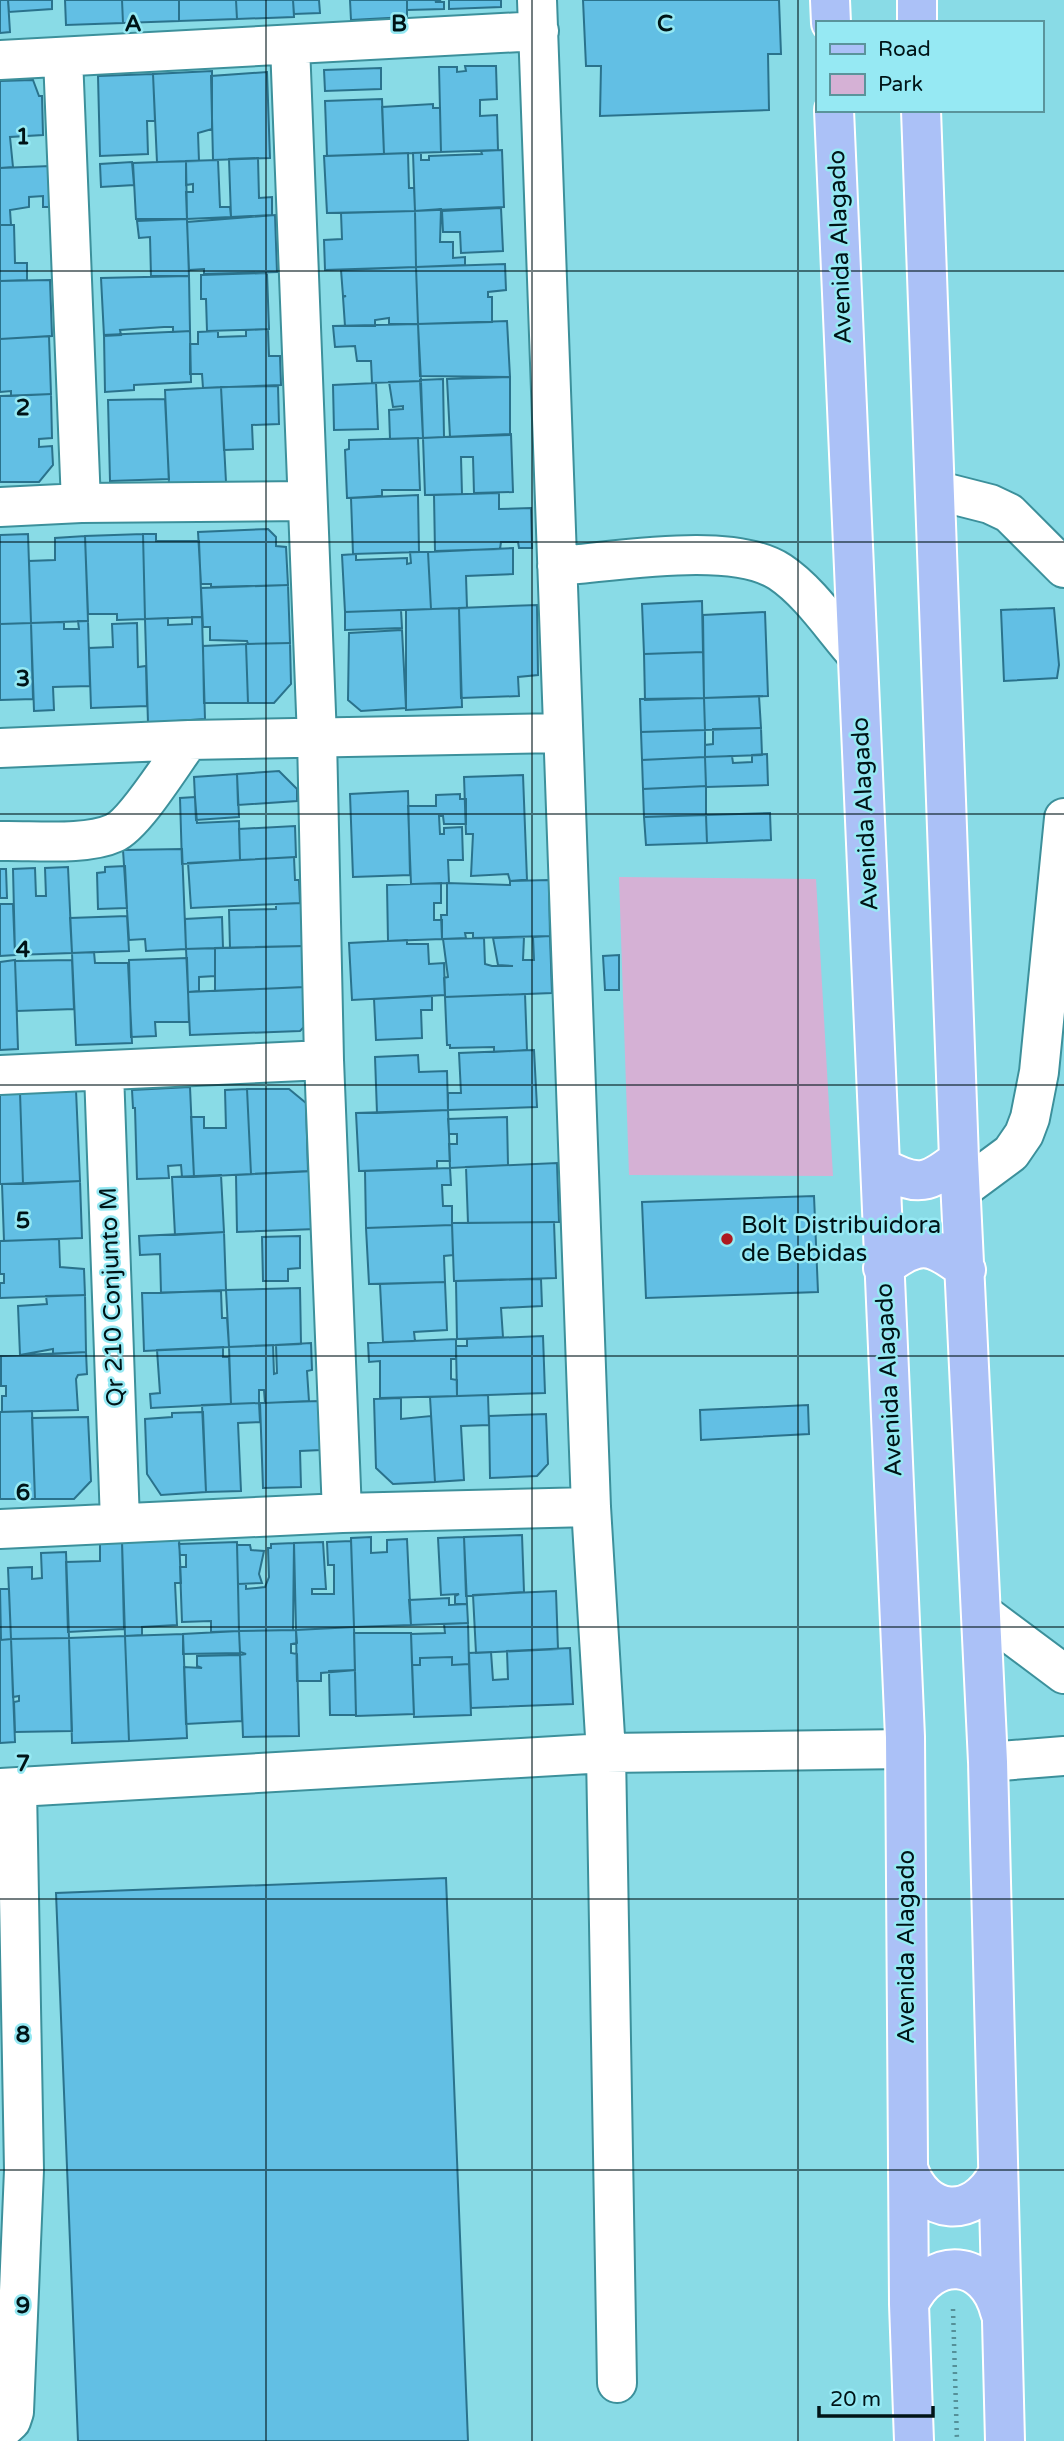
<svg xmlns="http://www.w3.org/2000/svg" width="1064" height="2441" viewBox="0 0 1064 2441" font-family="'Varela Round',sans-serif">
<rect width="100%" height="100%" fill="#89dbe6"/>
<path fill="#d5b1d5" d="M619,877L816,879L833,1176L629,1175Z"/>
<path fill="#62bfe4" stroke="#2a728c" stroke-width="2" d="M0,0H8L10,32L0,33Z
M8,0H52V9L9,12Z
M65,0H122L123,23L66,25Z
M122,0H179V21L123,23Z
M179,0H236L237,19L179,21Z
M236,0H293L294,17L237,19Z
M293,0H319L320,13L294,14Z
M350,0H407V17L351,20Z
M407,0H441L435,2H444V9L407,10Z
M449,0H501V7L449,9Z
M583,0H779L781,54H768L769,110L600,116L601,66H586Z
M465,66H496L497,99L480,100V116L497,115L498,150L441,152L439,67H457V72L466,71Z
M381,68V89L325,91L324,70Z
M212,71V129L198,133L199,161L157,162L153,74Z
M267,72L270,158L213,160L211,76Z
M153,74L155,121H147L148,154L100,156L98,76Z
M33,80L39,96H42L43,135L10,137L13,167L0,168V81Z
M382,99L384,154L327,156L325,101Z
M433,104V108H440L441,152L384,154L382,107Z
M502,150L504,207L415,211L413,153H421V160H429V156L482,154L481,151Z
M408,153L409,188H414L415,211L327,213L324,156Z
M258,158L259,198L272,197V215L231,217L229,159Z
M218,160L220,207H230L231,217L187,219L186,192H193V184L186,185V161Z
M186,161L187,219H136L133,163Z
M132,162L134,185L101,187L100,164Z
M50,166L51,207H43V196L29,197V207L10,210L11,225H0V168Z
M501,208L503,251L461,253L460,232H443L442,211Z
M441,209L440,242H453V258L465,257V265L416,267L415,211Z
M415,211L416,267L325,270L324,240L342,239L341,213Z
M275,215L277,272L204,274V269L189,270L187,222Z
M187,219L189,276H151L150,237L139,238L137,221Z
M0,225H14L15,263H27V280L0,281Z
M505,264L506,290L488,292V297H492V322L418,324L416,267Z
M416,267L418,324H389V318L375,320V326H345L343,297L346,296H343L341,270Z
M267,273L269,329L207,331L206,299H201V275Z
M189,276L190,331L173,332V327H164L120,330L121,335L104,336L101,278Z
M50,280L52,336L0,339V281Z
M507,321L510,377L420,376L418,324Z
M418,324L421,381L372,383L371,361H357L355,346L335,347L333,326Z
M268,329L269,356H280L281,385L203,388L202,374H190V344H198V332L218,331V337L246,336V330Z
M190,331L191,382L134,385V390L105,392L104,335Z
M49,336L51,394L11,396V391L0,392V339Z
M510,377V435L450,437L447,379Z
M443,379L444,437L423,438L420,380Z
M421,381L423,438L390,439L389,410L403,409V406L393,407L389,382Z
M376,383L378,429L334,430L333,385Z
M278,386L279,424L252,425L253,449L224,450L221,387Z
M221,387L226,482L169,484L165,390Z
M51,394L52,438L39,439V447L52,446L53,465L39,482H0V396Z
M165,399L169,479L110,481L108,400Z
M511,434L513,492L474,493L473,457H461L462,494L425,495L423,438Z
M418,438L420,490H382V496L347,498L345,450L349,449V440Z
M499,493V509L531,508L532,548H519L518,542H501L500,549L435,551L434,495Z
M418,495L419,552L353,554L351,498Z
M268,529L276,537V546L286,547L288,585L211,587V584H201L198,532Z
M28,534L31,623L0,624V535Z
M143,534H156V541H199L202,617L145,619Z
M143,534L145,619L117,620V614H88L85,536Z
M85,536L88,621L31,623L29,561L55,560V538Z
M513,548V574L466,576L467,608L431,609L428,552Z
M410,552H428L431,609L345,612L342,555L356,554V560L407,558V564L411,563Z
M288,585L290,643L248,644L247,641L210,640V627H203L201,588Z
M702,601L703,652L644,654L642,604Z
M537,605L538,675L518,677L519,696L461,698L459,608Z
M459,608L462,707L406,710V610Z
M1054,608L1059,665L1057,678L1004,681L1001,610Z
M401,610L402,628L345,630V612Z
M765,612L768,696L704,698L703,615Z
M192,617H202L205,719L148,723L145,619L168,618V625L192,624Z
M78,621H88L90,686L53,687L54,710L34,711L31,623L64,622V629H79Z
M31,623L33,699L0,700V624Z
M137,623L138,667L146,666L147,706L91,708L89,648L113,647L112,624Z
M402,630L406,708L361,711L348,700L349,633Z
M290,643L291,684L274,703H248L246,644Z
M246,644L248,703H204L203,646Z
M703,652L704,698L645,700L644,654Z
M759,696L761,728L705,730L704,698Z
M704,698L705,730L641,732L640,699Z
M761,728L762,755L705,757V745L713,744V729Z
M705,730V757L642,760L641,732Z
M767,754L768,785L706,787L705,757L732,756L733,763L752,762V755Z
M705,757L706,786L643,789L642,760Z
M279,771L297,789V801L238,805L237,774Z
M237,774L239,817L196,820L194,777Z
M523,775L527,880L510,881L508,874L471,876L473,834H466L464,777Z
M706,786V815L644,817L643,789Z
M408,791L410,875L353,877L350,794Z
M460,794V799H466V824H444L443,816H439L440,834H444V828L462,827L463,860H448L449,883L411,884L408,806H436V795Z
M195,797L197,823L239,821L240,860L182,864L180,798Z
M770,813L771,840L707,843L706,815Z
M706,815L707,843L646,845L644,817Z
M295,826L296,857L240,860L239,829Z
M182,849L186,949L146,951L145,939L129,940L123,850Z
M294,857L295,880H299L300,903L191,908L188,863Z
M125,866L127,908L98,909L97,873L105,872V867Z
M68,867L72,953L15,955L13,869L35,868L36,896H46L45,868Z
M0,869H6L7,898H0Z
M549,880L550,936L473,938V933H465L466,938L442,939L441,915H447V883L510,885V881Z
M441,883V903H434V920H442V939L388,941L387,885Z
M304,903L306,946L230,948L229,910L276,909V904Z
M0,904H13L15,955L0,956Z
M127,916L129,951L72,953L70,918Z
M222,917L223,948L186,949L185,919Z
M550,936L552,993L445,997L444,978L448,977L443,939L484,938L485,964L492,966H513L498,965L493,938L524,937L523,960H534L533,937Z
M407,940V944H428L429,964L444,963L445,995L352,1000L349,943Z
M303,946L304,987L215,991V948Z
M215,948V976L199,977V991L188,992L186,949Z
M94,952L95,963H128L132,1043L76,1045L72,953Z
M619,955V990H605L603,956Z
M187,958L189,1022H155L156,1036L131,1037L129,960Z
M15,960L18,1049L0,1050V962Z
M72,960L74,1009L17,1011L15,961Z
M306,987L307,1024L300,1031L190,1035L188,992Z
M525,994L527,1050L494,1052V1047L450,1048V1045H447L445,997Z
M432,996V1010H421L422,1038L376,1040L374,999Z
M534,1050L537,1107L448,1110V1093H461L459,1053Z
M418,1055L419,1072L447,1071L448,1110L377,1113L375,1057Z
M190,1087L194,1177H182L181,1165L168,1166L169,1178L137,1179L135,1108H133L132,1090Z
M247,1089L251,1174L194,1177L191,1117H204V1128H226L225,1090Z
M247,1089H289L306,1103L308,1171L251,1174Z
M76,1090L80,1181L23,1184L20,1092Z
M20,1092L23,1184H0V1093Z
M448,1110L450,1161H437V1168L359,1171L356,1113Z
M507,1117L508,1165L450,1168L449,1144H457V1134H449L448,1119Z
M557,1163L559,1222L468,1223L466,1167Z
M450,1168L451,1185H442L443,1206H452V1225L366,1228L365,1171Z
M314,1171L316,1229L237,1232L236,1175Z
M221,1175L224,1232L175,1235L172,1177Z
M80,1181L82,1238L4,1241L2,1184Z
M814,1196L818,1292L646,1298L642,1202Z
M554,1222L556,1278L454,1281L452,1223Z
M452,1225L453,1255L444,1256L445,1282L369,1284L366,1228Z
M224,1232L226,1290L161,1293L160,1254L140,1255L139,1236Z
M300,1236V1268L288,1269V1281H263L262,1237Z
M59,1239L60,1267L84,1269L85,1295L0,1298V1283H4V1274H0V1241Z
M541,1279L542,1306L501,1308L503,1337L457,1339L456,1281Z
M445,1282L447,1330L414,1332L415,1341L383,1342L380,1284Z
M300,1288L301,1344L229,1347L226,1290Z
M221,1291L222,1318H227L229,1347L144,1351L142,1293Z
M85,1295L86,1352L53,1354V1349L20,1355L18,1306L47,1304L46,1296Z
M543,1336L545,1393L457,1396L456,1346H467V1339Z
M456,1339V1359H451V1379L457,1380V1396L380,1398V1361L369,1362L368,1343Z
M311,1343L312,1370L307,1371L309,1401L265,1403L264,1390H259V1403L231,1404L229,1347L273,1345L274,1374L277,1373L276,1345Z
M223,1347V1357H229L231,1404L151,1408L150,1394L160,1393L157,1350Z
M86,1352L87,1374L78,1375L76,1379L78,1410L2,1412V1396H6V1386H1V1356Z
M488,1395L489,1425L461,1426L464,1480L435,1482L430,1397Z
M401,1398V1419L431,1416L435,1482L393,1484L376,1468L374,1399Z
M319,1401L321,1450L300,1451L301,1487L263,1488L260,1403Z
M259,1403L260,1422L238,1423L241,1491L206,1492L202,1405Z
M808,1405L809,1434L701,1440L700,1410Z
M32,1411L35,1499H0V1412Z
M203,1412L206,1492L161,1495L147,1474L145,1419L172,1417V1413Z
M546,1414L548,1464L537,1476L490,1478L489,1416Z
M88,1417L91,1481L74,1499H35L32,1418Z
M522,1535L524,1592L466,1596L464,1537Z
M371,1537V1553L387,1552V1540L407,1539L411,1625L354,1627L351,1538Z
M464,1537L467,1604H455V1596L459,1594L441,1595L438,1538Z
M179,1538L181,1583H175L177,1625L142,1627V1635L125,1636L122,1541Z
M351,1541L354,1627L296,1630L294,1543L323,1542L326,1589H312V1594H334V1565H328L327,1542Z
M122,1542L124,1629L68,1632L66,1562L100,1561V1543Z
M237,1542L239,1631L211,1632V1621L182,1622L180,1567H186V1555H180L179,1544Z
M294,1543L293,1630L239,1631L238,1584H246V1589L265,1587L269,1577L268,1548H271V1544Z
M237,1545H250L251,1550L264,1551L259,1574L262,1583L238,1584Z
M66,1552L69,1638L11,1639L8,1568L32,1567V1579L42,1578L41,1553Z
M0,1589H9L11,1639L1,1640Z
M556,1591L558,1649L476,1653L473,1595Z
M449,1598V1605L467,1604L468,1623L411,1625L409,1600Z
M468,1623L469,1664L452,1665V1657L420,1658V1665H412L411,1634L445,1633L444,1624Z
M354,1627L355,1670L321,1673V1681H297L296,1630Z
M296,1630L297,1643L291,1644V1653L297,1654L299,1736L243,1737L240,1655L246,1654L240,1652L239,1631Z
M239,1631L240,1653L183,1654V1634Z
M354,1633H411L414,1714L356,1716Z
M183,1634L187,1738L129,1741L125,1636Z
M125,1636L129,1741L72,1743L69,1638Z
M69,1638L72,1731L15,1732L14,1702L19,1701V1696L13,1697L11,1639Z
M11,1639L15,1742L0,1743V1640Z
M570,1648L573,1704L471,1708L469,1653L491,1652L493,1680L508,1679L507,1651Z
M240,1655L242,1721L186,1724L184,1667L202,1668L197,1666V1656Z
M452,1657V1665L469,1664L471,1715L414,1717L412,1665H420V1658Z
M355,1670L356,1715H330L329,1671Z
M446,1878L468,2441H78L56,1893Z"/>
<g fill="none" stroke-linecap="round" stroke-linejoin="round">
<g stroke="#3c909b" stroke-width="42">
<path id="minor" d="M537,0L591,1507L606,1753L617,2383
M290,45L317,738L324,1060L342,1513
M63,57L81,503
M0,60L539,31
M935,490L990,504L1009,513L1064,568
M0,507L81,503L306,501
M557,566C614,562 732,540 780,572C810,592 833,628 857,655
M0,748L189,740L562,733
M0,841C32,840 86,846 114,833C135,824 174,760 189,740
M104,1072L120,1522
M0,1075L324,1060
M961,1190L1011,1153L1024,1134L1030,1118L1039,1072L1064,818
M0,1529L342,1513L591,1507
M981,1612L1064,1674
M988,1762L1064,1756
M0,1788L606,1753L905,1749
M0,2431L11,2421L14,2412L24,2170L17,1788"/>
</g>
<g stroke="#fff" stroke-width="42">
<path id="major" d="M830,0L831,23
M917,0V23
M834,110L905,1737L909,2304L914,2441
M921,110L959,1159L988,1762L1005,2441
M883,1168C918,1187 928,1184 959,1159
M883,1268C919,1240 931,1243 966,1270
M908,2168C924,2216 973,2220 997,2175
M909,2304C932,2254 987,2259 1000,2312"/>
</g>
<path stroke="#559098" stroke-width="4.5" stroke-dasharray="2 5" stroke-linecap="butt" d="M953,2309L957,2441"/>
<use href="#minor" stroke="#fff" stroke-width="38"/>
<use href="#major" stroke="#abc1f7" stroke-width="38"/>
</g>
<path fill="none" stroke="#001417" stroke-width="2" stroke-opacity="0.55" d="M266,0V2441M532,0V2441M798,0V2441M0,271H1064M0,542H1064M0,814H1064M0,1085H1064M0,1356H1064M0,1627H1064M0,1899H1064M0,2170H1064"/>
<circle fill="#ad1a1f" stroke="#96e9f3" stroke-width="2.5" cx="727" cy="1239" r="7"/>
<g text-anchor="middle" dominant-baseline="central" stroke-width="5" stroke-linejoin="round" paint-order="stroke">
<g font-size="24" fill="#001417" stroke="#96e9f3">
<text transform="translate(840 247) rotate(-92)">Avenida Alagado</text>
<text transform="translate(865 814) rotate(-93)">Avenida Alagado</text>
<text transform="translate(112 1297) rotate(-92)">Qr 210 Conjunto M</text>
<text transform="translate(889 1380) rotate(-93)">Avenida Alagado</text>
<text transform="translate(906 1947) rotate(-90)">Avenida Alagado</text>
</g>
<g font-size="24" fill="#001417" stroke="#96e9f3" text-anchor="start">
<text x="741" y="1225">Bolt Distribuidora<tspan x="741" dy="28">de Bebidas</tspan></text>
</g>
</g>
<g font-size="23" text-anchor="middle" font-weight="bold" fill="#001417" stroke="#96e9f3" stroke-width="5" stroke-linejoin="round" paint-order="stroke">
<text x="133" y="31">A</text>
<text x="399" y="31">B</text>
<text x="665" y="31">C</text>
<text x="23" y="144">1</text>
<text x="23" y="415">2</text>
<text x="23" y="686">3</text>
<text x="23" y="957">4</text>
<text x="23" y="1228">5</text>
<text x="23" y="1500">6</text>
<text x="23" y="1771">7</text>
<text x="23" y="2042">8</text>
<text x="23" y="2313">9</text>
</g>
<rect x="816" y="21" width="228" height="91" fill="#96e9f3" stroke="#5a949b" stroke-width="2"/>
<rect x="830" y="44" width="35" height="10" fill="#abc1f7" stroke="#5a949b" stroke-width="2"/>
<text x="878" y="56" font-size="21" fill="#001417">Road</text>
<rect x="830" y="74" width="35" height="21" fill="#d5b1d5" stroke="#5a949b" stroke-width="2"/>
<text x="878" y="91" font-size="21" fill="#001417">Park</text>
<path d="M819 2406v10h114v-10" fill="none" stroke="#001417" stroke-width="3.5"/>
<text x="830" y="2406" font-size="21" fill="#001417" stroke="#96e9f3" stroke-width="5" paint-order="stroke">20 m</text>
</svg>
